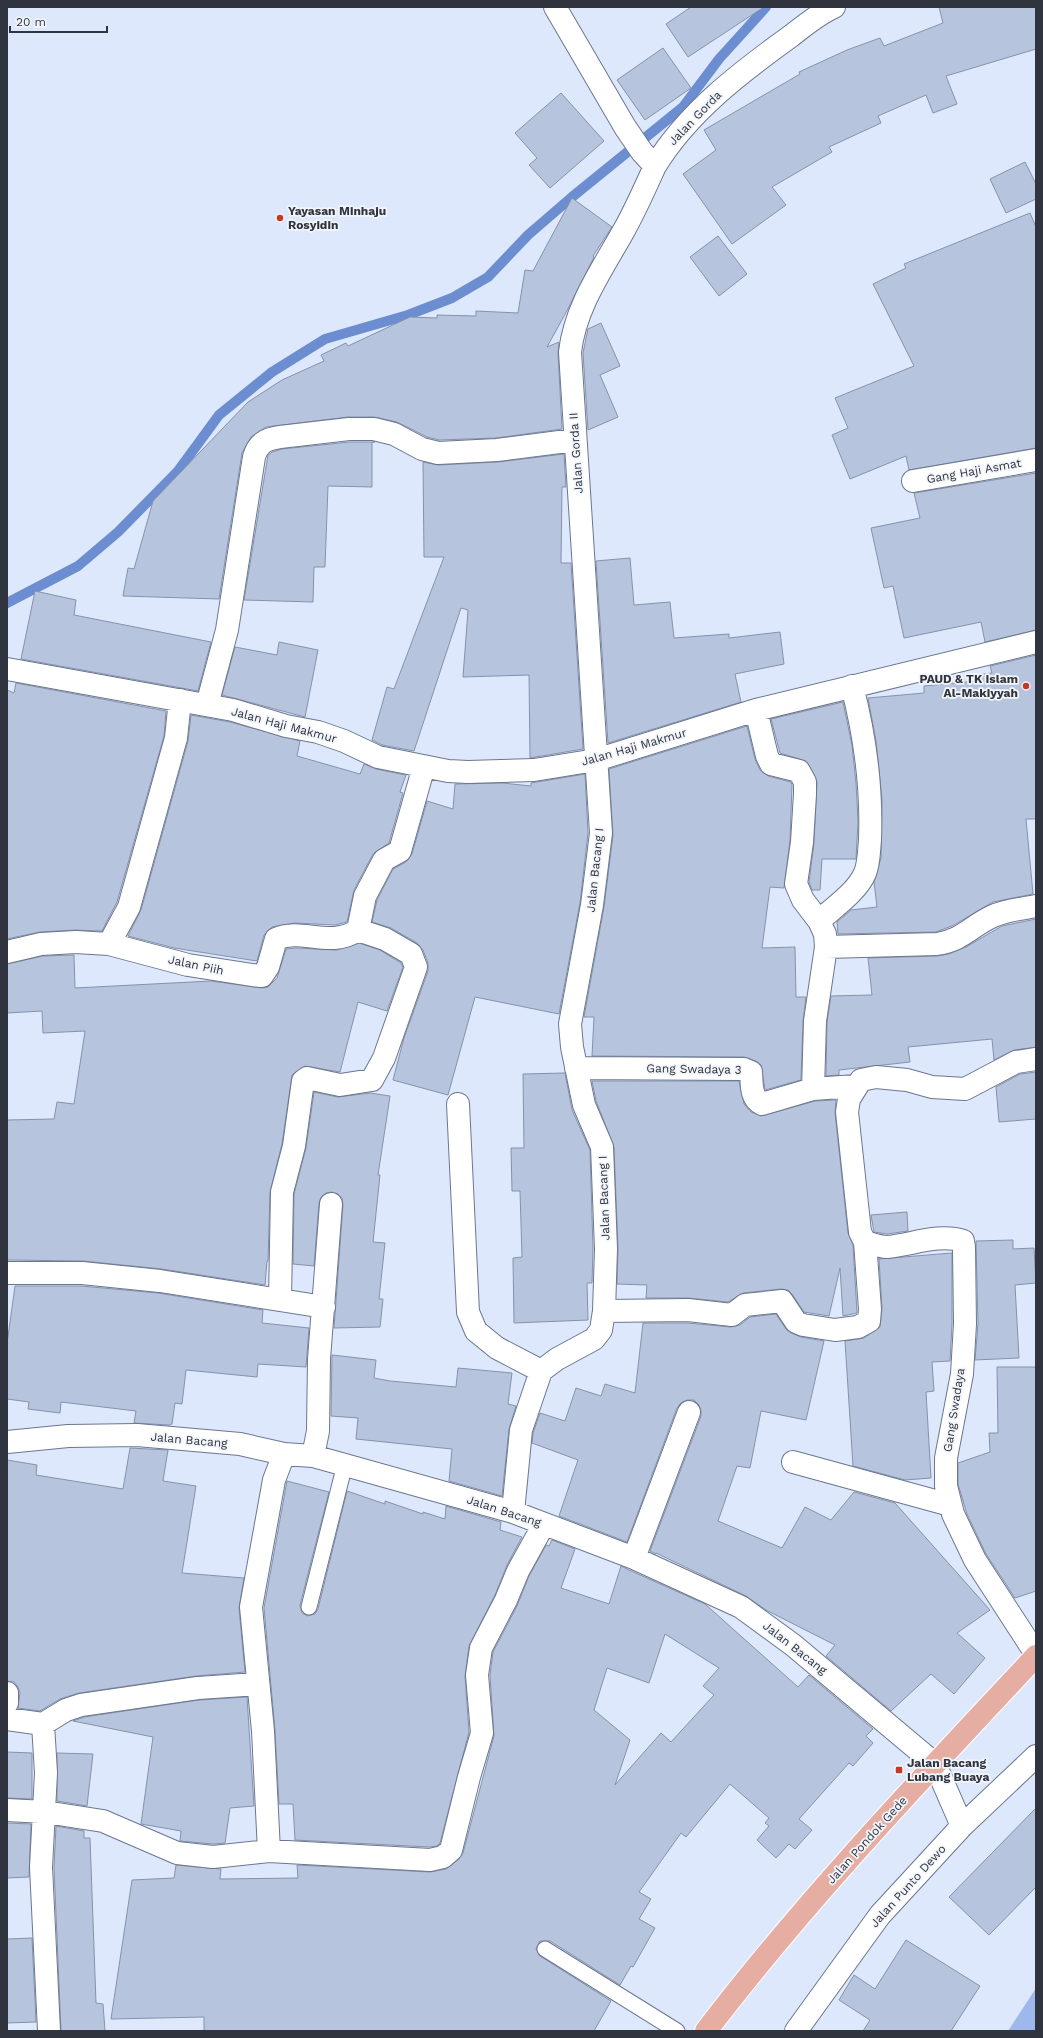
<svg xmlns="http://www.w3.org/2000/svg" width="1043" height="2038" viewBox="0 0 1043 2038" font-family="'Work Sans',sans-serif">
<rect width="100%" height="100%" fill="#dde8fd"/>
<path fill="#9eb8ec" d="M1036,1988V2031H1008Z"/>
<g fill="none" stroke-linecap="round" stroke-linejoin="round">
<path stroke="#6c8ed1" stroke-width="10" d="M7,603L78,566L118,532L178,471L219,415L272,372L325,339L408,315L452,298L488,277L528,235L572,197L683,107L719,59L766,7"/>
</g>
<path fill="#b6c4de" stroke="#8592aa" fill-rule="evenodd" d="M691,7H764L688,57L666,24Z
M939,7H1036V49L946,76L957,104L933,113L926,95L878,116L881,123L829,147L832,152L772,187L786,205L732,244L683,174L716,150L704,130L800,74L799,72L847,50L880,38L884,46L943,23Z
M663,48L691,88L645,120L617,80Z
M561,93L604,141L550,188L529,165L537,158L515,133Z
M1025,162L1036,184V199L1006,213L990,179Z
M572,198L612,227L593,256L594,257L569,307L547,347L559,342L558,353L562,429L496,438L439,440L427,437L397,422L374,417H348L266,427L251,437L242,453L219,599L123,596L128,568L134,569L153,501L248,402L282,380L324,361L321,355L346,343L348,346L410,317L437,318V315L476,316V311L518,313L525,270L533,271Z
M1030,213L1036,227V448L909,470L906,456L850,479L832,435L848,428L835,398L914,366L873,284L906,268L904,264Z
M718,236L747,274L719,296L690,257Z
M601,323L620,366L600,375L618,417L588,430L583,353L588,329Z
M350,442H375H372V487L328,486L325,567H314L313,602L244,600L268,455L272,452L282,449Z
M564,454L566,487H562L561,563H571L583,749L530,758L529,675L463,677L468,610L461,608L414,751L382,745L372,740L387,687L394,689L444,557H424L423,462L438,465L498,462Z
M1036,473V630L985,642L981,622L904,638L893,586L884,588L871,528L920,518L914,493Z
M630,558L634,605L670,602L674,638L729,634V638L780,632L784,664L735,674L741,702L608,743L596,561Z
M35,591L76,600L74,615L211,642L198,691L21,659Z
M279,642L318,650L305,717L222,695L235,647L277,655Z
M1036,655V819H1026L1033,894L993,902L954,925L936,932L838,934L837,922L851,910L877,907L874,882L881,858L882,800L876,741L868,698L924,693V686L976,681L975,675L992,673L990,666Z
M16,683L166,711L164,736L117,902L102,931L75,930L40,932L7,939V690L14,693Z
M843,702L852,745L856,783L858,821L856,859H822L820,890H812L809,882L814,843L817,782L806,761L780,753L771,719Z
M191,715L230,722L300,741L297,756L360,774L364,764L376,769L406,775L400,792L403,793L389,843L373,854L354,890L347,922L335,925L295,923L272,927L264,935L257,961L174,948L128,936L141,910L188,741Z
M747,726L755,759L760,770L768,776L791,782L792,785L790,841L784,888L770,887L762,948L795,947L796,997H806L803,1021L801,1080L765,1090L761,1065L756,1061L744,1057L592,1056L594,1017H584L604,907L613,835L609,769Z
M585,774L588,833L580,903L559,1014L475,997L448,1095L393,1080L404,1038L428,971V963L423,950L417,943L391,928L372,922L377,900L393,869L406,862L412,854L427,801L453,809L455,784L502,783L531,786V783Z
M1036,919V1047L1014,1050L994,1060L992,1039L908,1047L910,1062L839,1070V1075L826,1076L827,1022L831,996L872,995L868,958L937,956L949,954L966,947L1002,926Z
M359,943L380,950L401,963L403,967L387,1011L358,1002L340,1072L305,1066L292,1075L282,1144L270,1192L268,1261H267L265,1285L162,1269L83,1261L7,1260V1120L54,1119L57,1102L74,1104L85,1031L43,1033L42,1011L7,1013V964L43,956L74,955L75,988L211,981L262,988L268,987L277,978L286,949L296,948L337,950Z
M1036,1072V1119L999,1122L996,1087L1020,1074Z
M565,1073L572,1110L590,1150L593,1249L592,1283H587L588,1320L514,1323L513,1258L522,1257L520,1191H512L511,1148H524L523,1074Z
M592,1081H739L744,1104L751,1112L761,1116L815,1101L836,1100L835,1113L848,1233L853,1245L857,1313L843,1316L840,1268L829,1316L804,1312L792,1294L788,1290L781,1289L743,1293L728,1302L688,1298H646L647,1285L617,1284L618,1249L614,1147L596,1101Z
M314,1092L338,1097L370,1093L390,1096L378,1175H380L373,1242L385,1243L379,1299H383L380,1327L334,1328L343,1205L342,1198L338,1194L332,1192L326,1193L321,1197L319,1203L314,1266L293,1264L294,1194L306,1148Z
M907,1212L908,1231L887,1234L874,1232L871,1215Z
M1013,1240V1249L1034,1248L1036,1283L1015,1285L1019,1358L975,1360L978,1324L976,1241Z
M952,1253V1324L950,1361L932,1362L934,1391L926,1392L931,1478L905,1480L853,1466L845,1341L864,1338L880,1327L882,1308L879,1259Z
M15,1286H81L158,1293L263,1310L262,1323L309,1328L306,1367L258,1364L257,1377L186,1370L182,1404L175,1403L172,1424L170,1425L134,1423L136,1411L61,1402L60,1413L28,1409L29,1402L7,1399V1344Z
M776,1314L786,1329L791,1333L801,1337L824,1341L806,1420L761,1411L750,1468L737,1466L718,1521L782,1548L805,1507L831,1520L854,1492L895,1503L990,1610L957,1633L985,1658L954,1694L931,1674L891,1711L826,1656L835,1645L766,1610L746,1596L656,1553V1554L650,1551L701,1416V1410L698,1404L694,1400H687L681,1403L677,1408L627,1542L559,1516L578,1460L532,1443L533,1433L540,1413L565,1421L576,1388L601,1396L605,1384L635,1393L643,1323H687L731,1327L740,1325L750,1317Z
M332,1355L376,1360L374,1378L390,1381L456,1387L458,1368L512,1373L508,1404L516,1406L509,1429L502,1496L449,1481L452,1449L356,1439L358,1418L331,1416Z
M997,1367H1036V1591L1015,1598L986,1554L967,1514L958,1484V1463L990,1452L989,1433H998Z
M130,1448L168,1450L163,1481L196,1486L182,1573L244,1578L239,1608L245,1672L196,1676L79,1693L60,1699L40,1711L18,1708L20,1693L18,1687L14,1682L7,1681V1460L37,1465L36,1475L123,1489Z
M287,1481L329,1492L300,1605L302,1613L307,1616L315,1614L318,1609L347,1491L385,1504V1501L423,1514V1512L445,1519L446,1506L501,1522L500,1530L522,1537L507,1565L495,1595L469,1646L465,1676L469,1732L440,1843L437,1846L429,1847L295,1840L293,1804H279L275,1730L264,1608Z
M552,1540L575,1549L561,1588L609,1604L621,1566L629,1570L705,1604L798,1687L809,1675L873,1729L866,1736L873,1743L853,1766L849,1763L799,1819L812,1830L795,1849L789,1844L776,1858L757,1840L769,1826L765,1823L769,1818L730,1784L686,1837L681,1833L639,1892L651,1899L639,1919L655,1928L633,1967L631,1966L620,1985L550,1941H540L536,1949L540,1956L611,2001L594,2031H204V2017L111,2019L132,1880L174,1878L176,1865L221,1869L220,1879L298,1878L297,1865L430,1872L446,1869L459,1859L463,1853L494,1736L490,1675L493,1652L517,1606L529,1576L546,1545L549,1546ZM665,1634L719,1668L703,1686L714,1695L671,1742L661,1733L615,1785L630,1740L594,1710L607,1668L649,1683Z
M247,1697L254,1806L230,1808L225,1843L213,1844L180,1841L181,1831L141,1824L153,1737L73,1721L84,1717L199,1700Z
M7,1752L32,1753V1799L7,1798Z
M57,1753L93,1754L87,1806L57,1801Z
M1036,1808V1887L989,1935L949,1897Z
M7,1823L31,1824L29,1877L7,1878Z
M56,1826L84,1831V1838H90L96,2003L103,2004L105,2031H61L54,1867Z
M32,1938L36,2022L7,2023V1939Z
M906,1940L980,1986L951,2031H863L870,2020L839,2000L854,1975L875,1989Z"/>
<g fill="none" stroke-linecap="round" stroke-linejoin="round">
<g stroke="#6b778e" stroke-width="17">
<path id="service" d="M309,1607L345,1464
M545,1949L677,2031"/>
</g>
<g stroke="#6b778e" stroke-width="24">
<path id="minor" d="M555,7L625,127L642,152L655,166C688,112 741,72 791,36C804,26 818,14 834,7
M913,481L1036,460
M7,669L233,710L286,726L318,732L344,741L378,757L448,771L468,772L534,770L596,760L756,710L1036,642
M207,705L227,630L254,457C258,443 266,439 280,437L349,429H374L394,434L422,449L438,453L497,450L575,440
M756,710L767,756L771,764L799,771L805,782V794L802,842L796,884L803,900L819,921L825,934L826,947L815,1021L813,1089
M819,921C834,907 857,892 865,873C869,864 869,850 870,840C872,788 865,736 852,686
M109,944L129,907L176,738L180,700
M826,947L937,944C963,940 971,926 993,916C1006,910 1022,909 1036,906
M7,952L41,944L76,942L109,944L188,965L259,976H262L268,967L276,939C302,927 329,949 358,930
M576,1068L744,1069L751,1072C752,1083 750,1099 762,1104L813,1089L856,1086
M458,1104L468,1312L476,1331L497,1348L541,1371
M865,1242C872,1244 880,1247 887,1247C911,1245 939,1233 963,1241L964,1247L965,1324L962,1374L946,1458V1486L953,1514L975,1560L1036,1654
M7,1273H82L160,1281L324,1307
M280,1300L282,1192L294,1146L303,1081L307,1078L340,1085L372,1080L384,1058L416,967L411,954L385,939L358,930L365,896L384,860L400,851L424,766
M604,1311L688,1310L732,1315L745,1305L782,1301L796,1322L803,1325L835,1330L858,1327L869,1321L870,1309L865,1242L860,1232L847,1112L849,1099L861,1080L876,1077L907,1080L932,1087L965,1089L1016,1062L1036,1059
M7,1442L68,1436L137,1435L240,1444L284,1454L313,1456L513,1512L634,1558L741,1607L793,1645L935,1764L962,1826
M313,1456L318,1431L319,1359L331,1204
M793,1462L950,1505
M513,1512L521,1430L541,1371L557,1359L594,1339L601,1330L604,1311L606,1249L602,1147L584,1105L572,1047L570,1024L592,905L601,833L570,352C575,308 601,271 623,232C635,211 645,188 655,166
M634,1558L689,1412
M7,1693V1703
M7,1719L43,1724L46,1773L41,1867L49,2031
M43,1724L66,1710L81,1705L198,1688L258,1684
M7,1810L45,1812L103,1821L177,1853L213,1857L269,1851L430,1860L443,1857L451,1850L469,1777L482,1733L477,1675L481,1648L506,1600L518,1571L544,1524
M269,1851L263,1731L251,1607L274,1480L284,1454
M796,2031L880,1915L962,1826L1036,1756"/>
</g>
<g stroke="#fff" stroke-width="24">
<path id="primary" d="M706,2031C807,1899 922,1778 1036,1656"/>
</g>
<use href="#service" stroke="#fff" stroke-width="15"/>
<use href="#minor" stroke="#fff" stroke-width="22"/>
<use href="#primary" stroke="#e6aea3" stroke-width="22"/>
</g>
<g fill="#c63a25" stroke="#f2f5fa" stroke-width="1.5">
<circle cx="280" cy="218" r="4"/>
<circle cx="1026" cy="686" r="4"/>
<rect x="895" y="1766" width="8" height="8" rx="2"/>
</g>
<g text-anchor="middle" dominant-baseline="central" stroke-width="3.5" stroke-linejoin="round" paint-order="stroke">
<g font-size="12" fill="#2f343f" stroke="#f2f5fa">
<text transform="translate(695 118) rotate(-46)">Jalan Gorda</text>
<text transform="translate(576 453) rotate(-94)">Jalan Gorda II</text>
<text transform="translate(974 471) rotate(-10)">Gang Haji Asmat</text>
<text transform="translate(284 725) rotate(15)">Jalan Haji Makmur</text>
<text transform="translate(634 747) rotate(-16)">Jalan Haji Makmur</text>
<text transform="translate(595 870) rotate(-84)">Jalan Bacang I</text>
<text transform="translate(196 965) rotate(12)">Jalan Piih</text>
<text transform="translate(694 1069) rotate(1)">Gang Swadaya 3</text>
<text transform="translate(604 1198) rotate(-92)">Jalan Bacang I</text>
<text transform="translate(954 1410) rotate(-81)">Gang Swadaya</text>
<text transform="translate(189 1440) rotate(5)">Jalan Bacang</text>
<text transform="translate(504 1511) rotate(18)">Jalan Bacang</text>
<text transform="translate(795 1648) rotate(38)">Jalan Bacang</text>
<text transform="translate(867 1840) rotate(-48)">Jalan Pondok Gede</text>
<text transform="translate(908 1886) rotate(-48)">Jalan Punto Dewo</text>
</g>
<g font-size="12" font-weight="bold" fill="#2f343f" stroke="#f2f5fa" text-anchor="start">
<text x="288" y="211">Yayasan Minhaju<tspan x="288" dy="14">Rosyidin</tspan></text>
<text x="1018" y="679" text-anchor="end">PAUD &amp; TK Islam<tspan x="1018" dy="14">Al-Makiyyah</tspan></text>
<text x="907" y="1763">Jalan Bacang<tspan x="907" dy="14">Lubang Buaya</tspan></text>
</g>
</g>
<rect width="1043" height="2038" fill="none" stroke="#2f343f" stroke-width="16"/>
<path d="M10 26v6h97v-6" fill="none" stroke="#2f343f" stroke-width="2"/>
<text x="16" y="26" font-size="12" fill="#2f343f" stroke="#f2f5fa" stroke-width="3" paint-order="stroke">20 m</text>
</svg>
